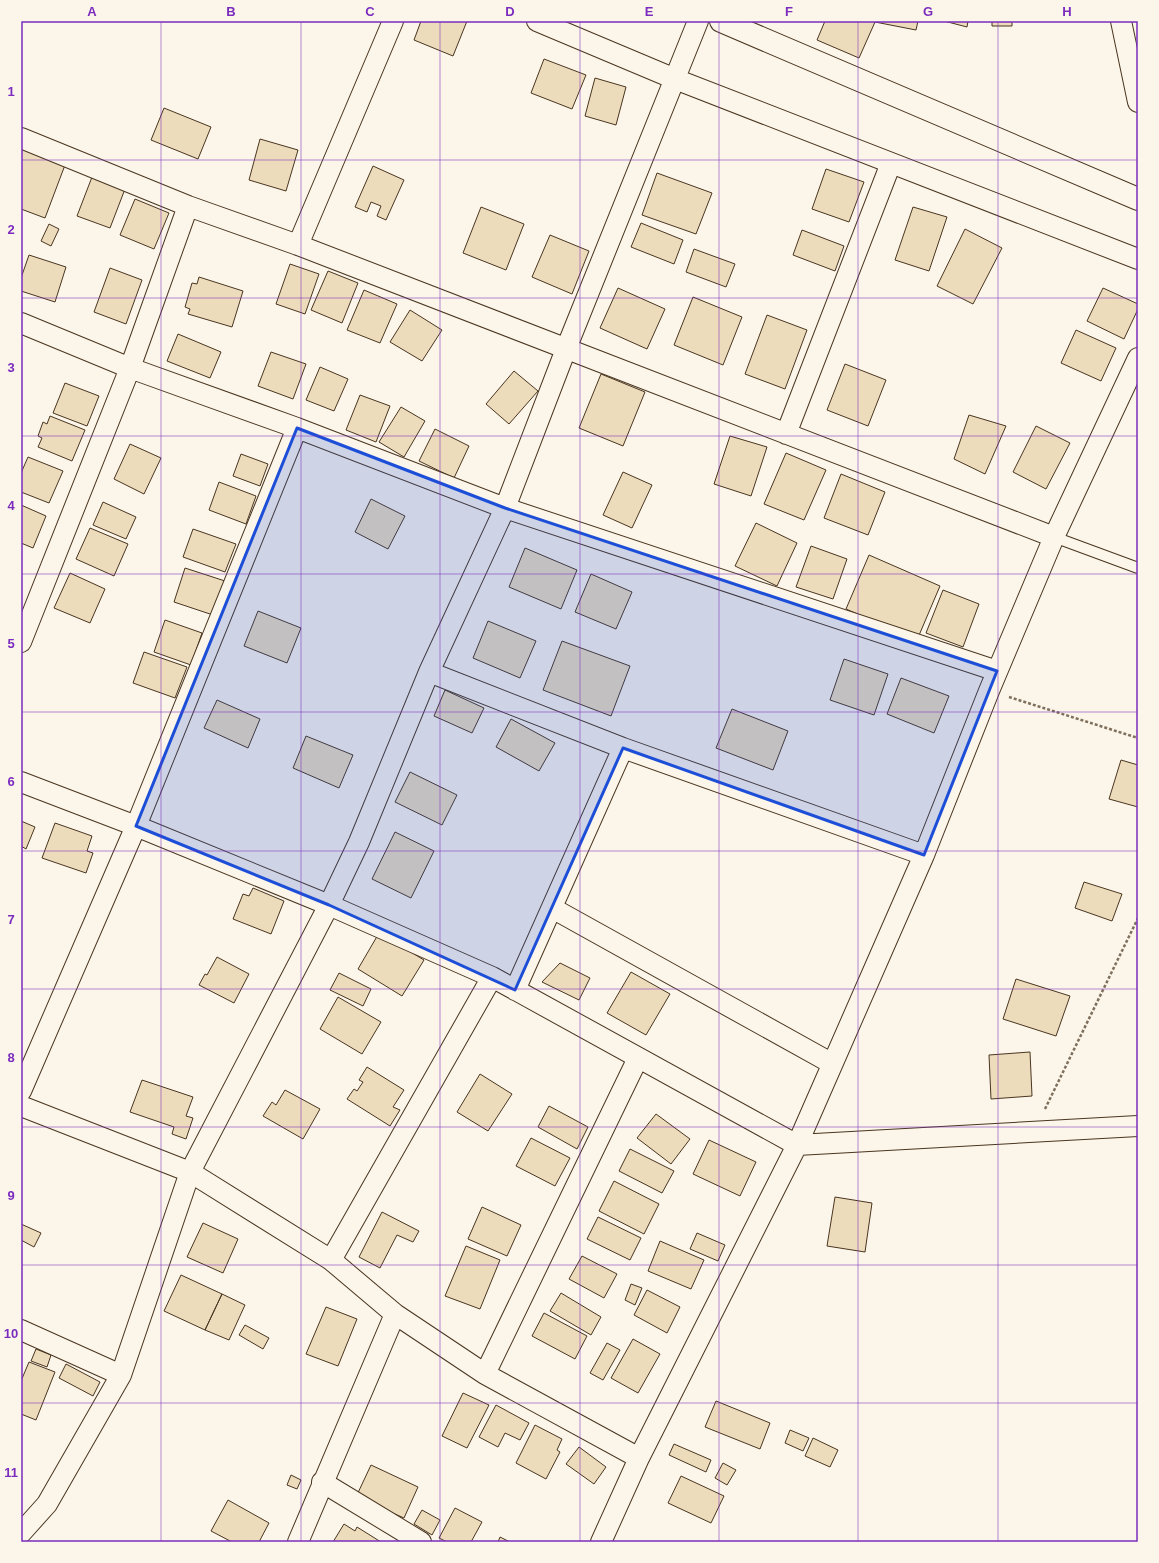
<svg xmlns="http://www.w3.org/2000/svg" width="1159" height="1563" viewBox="0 0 1159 1563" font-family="Helvetica,sans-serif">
<rect width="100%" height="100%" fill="#fbf6e9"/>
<path fill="#ecdcbc" stroke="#4a3520" d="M421,21H467L453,56L414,40Z
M825,21H871L875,22L859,58L817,40Z
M875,21H918L916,30L875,22Z
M944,21H968L967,27Z
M992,21H1012V26H992Z
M544,59L586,75L572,109L531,93Z
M595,78L626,87L616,125L585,116Z
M164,108L211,127L198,159L151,140Z
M260,139L298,150L286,191L249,180Z
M21,148L65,165L45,218L21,209Z
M373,166L404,180L386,220L377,216L381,206L371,202L367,212L355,207Z
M826,169L864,182L849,222L812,209Z
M657,173L712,193L696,234L642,215Z
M92,177L125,189L110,228L77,216Z
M135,199L169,213L154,249L120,235Z
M481,207L524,224L506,270L463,253Z
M913,207L947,217L929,271L895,260Z
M641,223L683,240L674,264L631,247Z
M49,224L59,229L51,246L41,241Z
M965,229L1002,248L973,304L937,286Z
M802,230L844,246L835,271L793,255Z
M550,235L589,251L572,294L532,277Z
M694,249L735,264L726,287L686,272Z
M29,255L66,267L55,302L21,291V278Z
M290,264L319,274L305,314L276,304Z
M110,268L142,280L126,324L94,312Z
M328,271L358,283L342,323L311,310Z
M199,277L243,291L232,327L188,314L190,309L185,307L192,283L197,284Z
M618,288L665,309L647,349L600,328Z
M1103,288L1138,304V309L1124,339L1087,321Z
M364,290L397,304L380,343L347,330Z
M693,297L742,317L723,365L674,345Z
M410,310L442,330L422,361L390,342Z
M767,315L807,330L785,389L745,374Z
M1076,330L1116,348L1101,381L1061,363Z
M178,334L221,352L210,378L167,361Z
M271,352L306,364L293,399L258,386Z
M845,364L886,380L868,426L827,410Z
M320,367L348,379L334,411L306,400Z
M514,371L538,391L509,424L486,404Z
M601,374L645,392L623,446L579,428Z
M65,383L99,396L87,426L53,413Z
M360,395L390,406L376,442L346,430Z
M401,407L425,421L404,457L379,442Z
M969,415L1006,426L985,474L954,459Z
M50,416L85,430L72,461L38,447L42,438L38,436L43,422L47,424Z
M1036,426L1070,443L1046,489L1013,472Z
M435,429L469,446L454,478L419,461Z
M730,436L767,447L751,496L714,484Z
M130,444L161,458L144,494L114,479Z
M786,453L826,470L804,520L764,504Z
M241,454L268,464L260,486L233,476Z
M28,457L63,471L49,503L21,492V473Z
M623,472L652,485L632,528L603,515Z
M841,474L885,492L868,535L824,518Z
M219,482L256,496L246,524L209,510Z
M371,499L405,516L388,549L355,532Z
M103,502L136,517L126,539L93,525Z
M21,505L46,516L33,548L21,543Z
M756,523L797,543L777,586L735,566Z
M90,528L128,544L114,576L76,559Z
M193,529L236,544L225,572L183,557Z
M811,546L847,559L833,599L796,587Z
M525,548L577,570L561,609L509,587Z
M869,555L940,586L917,640L846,609Z
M185,568L225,581L213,615L174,602Z
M70,573L105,589L90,623L54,608Z
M591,574L632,592L616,629L575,612Z
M943,590L979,604L963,647L926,633Z
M258,611L301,628L287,663L244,646Z
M165,620L202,633L191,665L154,652Z
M488,621L536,641L520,678L473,658Z
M562,641L630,666L611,716L543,690Z
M144,652L187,667L175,698L133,683Z
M844,659L888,674L874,715L830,700Z
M901,678L949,696L934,733L887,714Z
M445,690L484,708L472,733L434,716Z
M217,700L260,719L248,748L204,728Z
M732,709L788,731L773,770L716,748Z
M511,719L555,743L539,771L496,747Z
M306,736L353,755L339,788L293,768Z
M1121,760L1138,765V807L1109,799Z
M410,772L457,795L442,825L395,802Z
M21,821L35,827L26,849L21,846Z
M55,823L92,836L87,851L93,853L86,873L42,858Z
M395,832L434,851L411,898L372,879Z
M1084,882L1122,894L1112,921L1075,908Z
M253,888L284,901L271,934L233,919L243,894L249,896Z
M379,933L424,960L402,996L358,969Z
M217,957L249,974L234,1003L199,985L205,974L207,975Z
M560,963L590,978L579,1000L542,982Z
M631,972L670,994L646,1035L607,1013Z
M339,973L371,989L363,1006L330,990Z
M1016,979L1070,996L1056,1036L1003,1019Z
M338,997L381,1022L362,1054L320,1029Z
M1030,1052L1032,1096L991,1099L989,1055Z
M367,1067L404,1090L393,1107L400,1110L390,1126L347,1099L354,1089L357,1091L363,1082L359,1080Z
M480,1074L512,1094L488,1131L457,1112Z
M142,1080L193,1097L186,1116L193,1118L186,1139L172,1134L174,1127L130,1112Z
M285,1090L320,1109L303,1139L263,1116L272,1102L276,1105Z
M549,1106L588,1127L577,1149L538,1127Z
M656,1114L690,1139L671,1164L637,1138Z
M531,1138L570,1158L555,1186L516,1166Z
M709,1140L756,1162L740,1196L693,1174Z
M630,1149L674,1171L662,1193L619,1171Z
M614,1181L659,1204L644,1234L599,1211Z
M835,1197L872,1203L865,1252L827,1246Z
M482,1207L521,1225L507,1256L468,1239Z
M382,1212L419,1231L413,1242L397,1235L380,1268L359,1257Z
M598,1217L641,1238L630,1260L587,1239Z
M203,1223L238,1239L223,1273L187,1257Z
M21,1224L41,1233L34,1247L21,1240Z
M697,1233L725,1245L718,1261L690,1249Z
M660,1241L704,1260L691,1289L648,1271Z
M466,1246L500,1260L480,1309L445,1296Z
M582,1256L617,1274L604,1298L569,1279Z
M181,1275L222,1294L205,1330L164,1311Z
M631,1284L642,1288L635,1305L625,1300Z
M647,1290L680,1307L667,1333L634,1315Z
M561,1293L601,1317L591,1335L550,1311Z
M222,1294L245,1305L229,1340L205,1330Z
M326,1307L357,1319L338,1366L306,1354Z
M544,1313L587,1336L575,1359L532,1336Z
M245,1325L269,1338L263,1349L239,1335Z
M633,1339L660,1354L638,1393L611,1378Z
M607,1343L620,1350L603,1380L590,1373Z
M36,1349L51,1355L47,1367L31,1361Z
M29,1362L55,1372L36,1420L21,1414V1381Z
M66,1364L100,1382L93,1396L59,1378Z
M463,1393L489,1405L467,1448L442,1436Z
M716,1401L770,1423L760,1449L705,1427Z
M496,1405L529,1423L520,1440L505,1433L498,1447L479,1437Z
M535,1425L562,1439L557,1450L560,1452L546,1479L516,1463Z
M790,1430L809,1438L803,1451L785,1443Z
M813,1438L838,1450L830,1467L805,1456Z
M674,1444L711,1460L706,1472L669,1455Z
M579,1447L606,1467L594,1484L566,1464Z
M723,1463L736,1470L727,1485L715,1478Z
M371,1465L418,1487L404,1518L356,1497Z
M291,1475L301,1480L297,1489L287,1485Z
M681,1476L724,1496L711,1523L668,1503Z
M228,1500L269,1523L259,1542H232L211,1531Z
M455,1508L482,1522L471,1542H447L439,1538Z
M422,1510L440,1520L432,1535L414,1524Z
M344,1524L355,1531L357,1527L381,1542H333Z
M500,1537L510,1542H498Z"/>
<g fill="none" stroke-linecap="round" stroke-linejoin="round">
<g stroke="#4a3520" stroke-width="12">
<path id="service" d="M1054,537L1138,568"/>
</g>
<g stroke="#4a3520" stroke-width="22">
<path id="minor" d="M537,21L675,79L1138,259
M1121,21L1138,102
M21,138L188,206L298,245L1054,537
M298,245L393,21
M21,323L130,368L297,428L505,508L997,671
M786,434L891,163
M21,642L130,368L188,206
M429,672L623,748L924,855
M21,782L136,826L329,905L492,977L797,1145L1138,1126
M552,908L831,1063
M515,990L623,748
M21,1091L136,826L297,428
M21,1106L190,1172L331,1260L395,1314L485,1374L639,1458
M331,1260L492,977
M21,1330L121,1375
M485,1374L638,1058
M322,1482L421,1542
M21,1533L47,1504L121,1375L190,1172L329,905L359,842L429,672L505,508L566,349L698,21
M298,1542L395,1314
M601,1542L639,1458L797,1145L924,855L989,691L1054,537L1138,358"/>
</g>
<g stroke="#4a3520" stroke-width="24">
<path id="tertiary" d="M721,21L1138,199"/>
</g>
<path stroke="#7f6f5c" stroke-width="2.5" stroke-dasharray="3 2" stroke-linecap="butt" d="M1009,697L1138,738
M1045,1109L1138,918"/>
<use href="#service" stroke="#fbf6e9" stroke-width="10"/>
<use href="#minor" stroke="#fbf6e9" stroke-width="20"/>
<use href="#tertiary" stroke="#fbf6e9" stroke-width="22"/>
</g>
<path fill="#1d4ed8" fill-opacity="0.2" stroke="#1d4ed8" stroke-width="3" stroke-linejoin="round" d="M297,428L505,508L997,671L924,855L623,748L515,990L329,905L136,826Z"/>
<path fill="none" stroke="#7b2cbf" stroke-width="1" stroke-opacity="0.55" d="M161,21V1542M301,21V1542M440,21V1542M580,21V1542M719,21V1542M858,21V1542M998,21V1542M21,160H1138M21,298H1138M21,436H1138M21,574H1138M21,712H1138M21,851H1138M21,989H1138M21,1127H1138M21,1265H1138M21,1403H1138"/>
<rect width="1159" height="1563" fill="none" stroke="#fbf6e9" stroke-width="44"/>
<rect x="22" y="22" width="1115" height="1519" fill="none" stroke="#7b2cbf" stroke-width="1.5"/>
<g font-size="13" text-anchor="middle" font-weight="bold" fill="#7b2cbf">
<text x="92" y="16">A</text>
<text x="231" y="16">B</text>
<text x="370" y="16">C</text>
<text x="510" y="16">D</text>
<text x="649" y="16">E</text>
<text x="789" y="16">F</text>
<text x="928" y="16">G</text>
<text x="1067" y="16">H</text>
<text x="11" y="96">1</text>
<text x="11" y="234">2</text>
<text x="11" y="372">3</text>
<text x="11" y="510">4</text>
<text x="11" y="648">5</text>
<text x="11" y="786">6</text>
<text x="11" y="924">7</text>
<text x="11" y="1062">8</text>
<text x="11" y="1200">9</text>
<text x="11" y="1338">10</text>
<text x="11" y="1477">11</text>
</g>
</svg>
